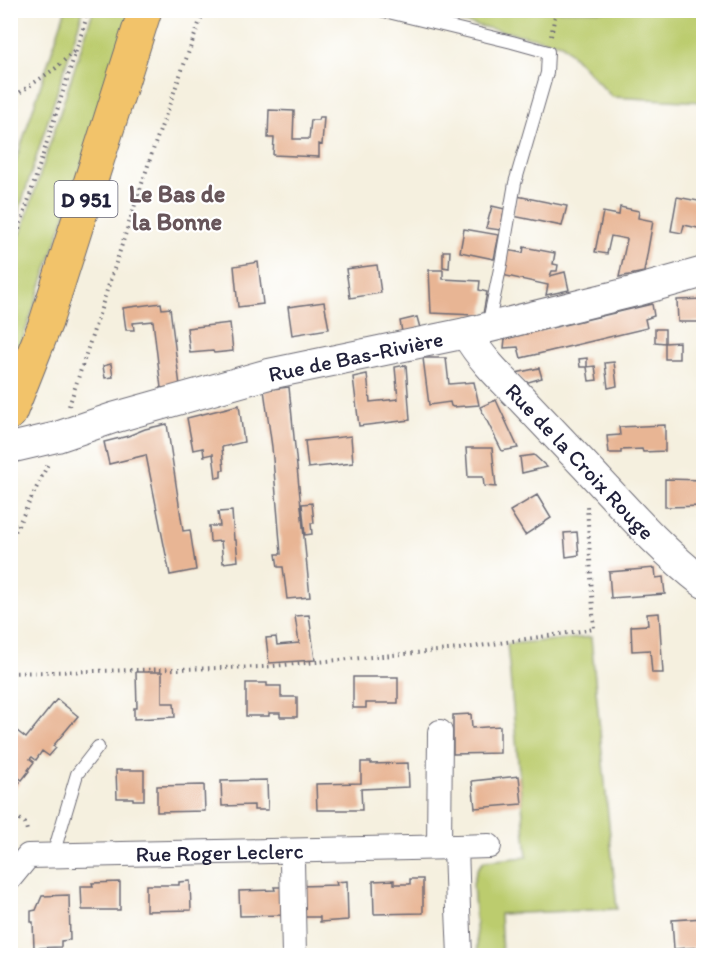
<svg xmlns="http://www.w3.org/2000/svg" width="714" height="966" viewBox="0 0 714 966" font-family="Itim,sans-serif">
<rect width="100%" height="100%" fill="#fff"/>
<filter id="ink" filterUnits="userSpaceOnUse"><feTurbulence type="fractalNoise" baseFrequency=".0167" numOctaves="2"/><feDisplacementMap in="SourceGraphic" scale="12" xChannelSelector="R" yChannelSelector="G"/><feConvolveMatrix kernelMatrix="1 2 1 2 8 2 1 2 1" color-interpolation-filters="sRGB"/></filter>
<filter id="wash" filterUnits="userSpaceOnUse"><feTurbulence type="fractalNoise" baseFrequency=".008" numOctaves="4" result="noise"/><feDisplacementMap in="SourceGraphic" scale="24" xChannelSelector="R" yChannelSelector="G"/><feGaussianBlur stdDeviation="1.35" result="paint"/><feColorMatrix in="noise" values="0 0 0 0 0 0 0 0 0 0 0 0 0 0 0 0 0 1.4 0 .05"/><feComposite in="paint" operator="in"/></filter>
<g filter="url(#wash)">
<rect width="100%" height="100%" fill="#f5f0df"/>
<path fill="#bccc6e" stroke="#6f7754" stroke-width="1.5" d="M65,11H83L11,236V176Z
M93,11H132L58,237L11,373V264Z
M410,11H703V102L612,97L562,44Z
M591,637L617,909L500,914L502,955H478L473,884L477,869L484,861L527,857L507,644Z"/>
<g id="blocks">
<path fill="#e8b594" d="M269,110L294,111L293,139H309L311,120H318L319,117H324L322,145L319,144V157L273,155L274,138H268Z
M517,196L567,206L562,226L513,216Z
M677,197L704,202V224L702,229L684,225L682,233L671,231Z
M492,206L505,209L500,230L486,228Z
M620,207L639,211L638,218L653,221L644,272L619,277L627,239L611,236L607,254L595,252L603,212L619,215Z
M464,229L499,235L494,259L460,252Z
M524,247L555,253L553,264L558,265L557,271H552L550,276L565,272L569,290L546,295L548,285L502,275L507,250L523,253Z
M443,251H450L449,268L443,267Z
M258,262L263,304L238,307L234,266Z
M377,265L381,293L350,298L346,269Z
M429,270H443V279L480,281L479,290L487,292L483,314L475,315L431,313Z
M704,299V322H678L677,300Z
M324,302L329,329L292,335L288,307Z
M161,303L162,309L170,308L180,386L161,388L153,321L133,323L134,330H126L123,308Z
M652,304L654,316L645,319L647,328L521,358L518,347L504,348L505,339Z
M417,317L420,328L402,332L400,321Z
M230,323L233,351L214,353L213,351L190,353L187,328Z
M655,329H665V343L655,342Z
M679,342V359H665V343Z
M423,358H446L449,384L474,382L479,405L453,407L451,406L450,402L429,405Z
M587,358V367L595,366L597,380L589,381L587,367H580L579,359Z
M614,362L617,386L608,388L605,363Z
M111,364L113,377L105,378L103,366Z
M406,365L410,420L359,426L353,377L367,374L370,402L398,399L395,367Z
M539,368L542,378L525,383L516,373Z
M289,387L310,597L287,599L283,567H278L276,554H281L272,447L264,390Z
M496,400L518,448L502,451L480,407Z
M239,405L244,442L222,447L224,470H221V477L216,478L213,454L204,456L203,448L193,450L187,418Z
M167,424L183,531L190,530L196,570L170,575L146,455L109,464L104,442L128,436L145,429Z
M665,425V451L643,452L642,449L621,450V453H609L607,436L620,435L619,427Z
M351,436L353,463L308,468L305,441Z
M466,448H492L496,487L484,486L483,477H468Z
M534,455L547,467L522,473L520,457Z
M665,479L704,480V506L665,507Z
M537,495L551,518L525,535L510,511Z
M312,503L314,523H311L312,534L305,535L302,504Z
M232,511L234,540H236L238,561L223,563L221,541L210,542L209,526H220L218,512Z
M577,532L579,555L566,557L564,533Z
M655,568L656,578L663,577L665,594L611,598L609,572Z
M659,613L663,673H652L650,650L632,651L631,626L648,625L647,614Z
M309,615L315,660L269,663L266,638L276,637L277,645L299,643L295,616Z
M136,672H162V703H174L175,717L134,719V708H137Z
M353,677H398V703H366V708H353Z
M246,683H267V686H281V697H297V717H280V713H269V716H246Z
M57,699L78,716L53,746L56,748L49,756L42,751L36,760L32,757L30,759L34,762L28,770L29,771L22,780L19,778L17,780L20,782L12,792L10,791V739L17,731L26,738Z
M471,714L472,728L500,726V753L453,754V715Z
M361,762H371V764L408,763L409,787L361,789L362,810H317L316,784L361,783Z
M116,770H144V800H133V798H117Z
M519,776L522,804L475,808L472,781Z
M267,780L268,810H254V805L222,806L221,781Z
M204,785L205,811L157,812V786Z
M410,879H423V913L374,914L373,881L394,880V884H410Z
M190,881L191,910L146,911V885H179V882Z
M347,881L348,920L320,922V917H301L300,886L337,885L336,882Z
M120,882V910H82L81,886H93L92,883Z
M274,887H284L285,915L240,916L239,891L275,890Z
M69,895L70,940L61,941V947L34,948L33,922H31V911L36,910L42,896Z
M704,918V947L674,949L672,920Z"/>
</g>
</g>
<g filter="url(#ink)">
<use href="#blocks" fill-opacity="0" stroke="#6c6a74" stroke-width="1.5"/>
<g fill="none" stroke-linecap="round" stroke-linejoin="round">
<g stroke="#6c6a74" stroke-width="14">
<path id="service" d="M380,10L512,42L548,52L547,73L515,183L501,264L488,326
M53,855L77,774L98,747"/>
</g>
<g stroke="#6c6a74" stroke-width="26">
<g id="minor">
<path d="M439,847L440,732"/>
<path d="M291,851L292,862L294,956"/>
<path id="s1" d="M10,878L28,856L456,847"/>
<path d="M460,956L458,909L456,847L489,846"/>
</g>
</g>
<g stroke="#6c6a74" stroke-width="32">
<g id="tertiary">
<path id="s2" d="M466,333C479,356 497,374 516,393C534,412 552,431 570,450C614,495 653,544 704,583"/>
<path id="s3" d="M10,448L57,437L113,418L269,374L466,333L636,291L704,272"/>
</g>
</g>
<g stroke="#6c6a74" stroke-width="35">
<path id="primary" d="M10,413L46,322L145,10"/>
</g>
<path stroke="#6c6a74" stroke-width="4" stroke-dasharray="1.5 4.5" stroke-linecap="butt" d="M551,36L556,10
M10,99L56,68L74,51
M10,258L89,10
M69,406L155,144L204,10
M10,542L48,464
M10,673L262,667L459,649L594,629L587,505
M10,812L25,823L28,834"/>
<use href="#service" stroke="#fff" stroke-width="12"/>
<use href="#minor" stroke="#fff" stroke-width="24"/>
<use href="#tertiary" stroke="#fff" stroke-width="30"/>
<use href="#primary" stroke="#f2c36a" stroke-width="33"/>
</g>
</g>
<g text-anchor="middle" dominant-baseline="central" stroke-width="4.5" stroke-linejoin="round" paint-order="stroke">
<rect fill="#fff" stroke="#646476" stroke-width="1.5" x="54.5" y="181" width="63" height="36" rx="4.5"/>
<g font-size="21" font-weight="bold" fill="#22223b">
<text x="86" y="199">D 951</text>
</g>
<g font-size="22" fill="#22223b" stroke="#fff">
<text stroke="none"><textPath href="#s3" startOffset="358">Rue de Bas-Rivière</textPath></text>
<text stroke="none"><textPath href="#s2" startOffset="172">Rue de la Croix Rouge</textPath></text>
<text stroke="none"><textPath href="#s1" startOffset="220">Rue Roger Leclerc</textPath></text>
</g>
<g font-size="24" font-weight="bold" fill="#67555a" stroke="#fff">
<text x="177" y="193">Le Bas de<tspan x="177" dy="28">la Bonne</tspan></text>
</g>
</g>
<rect width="714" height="966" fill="none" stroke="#fff" stroke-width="36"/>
</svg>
